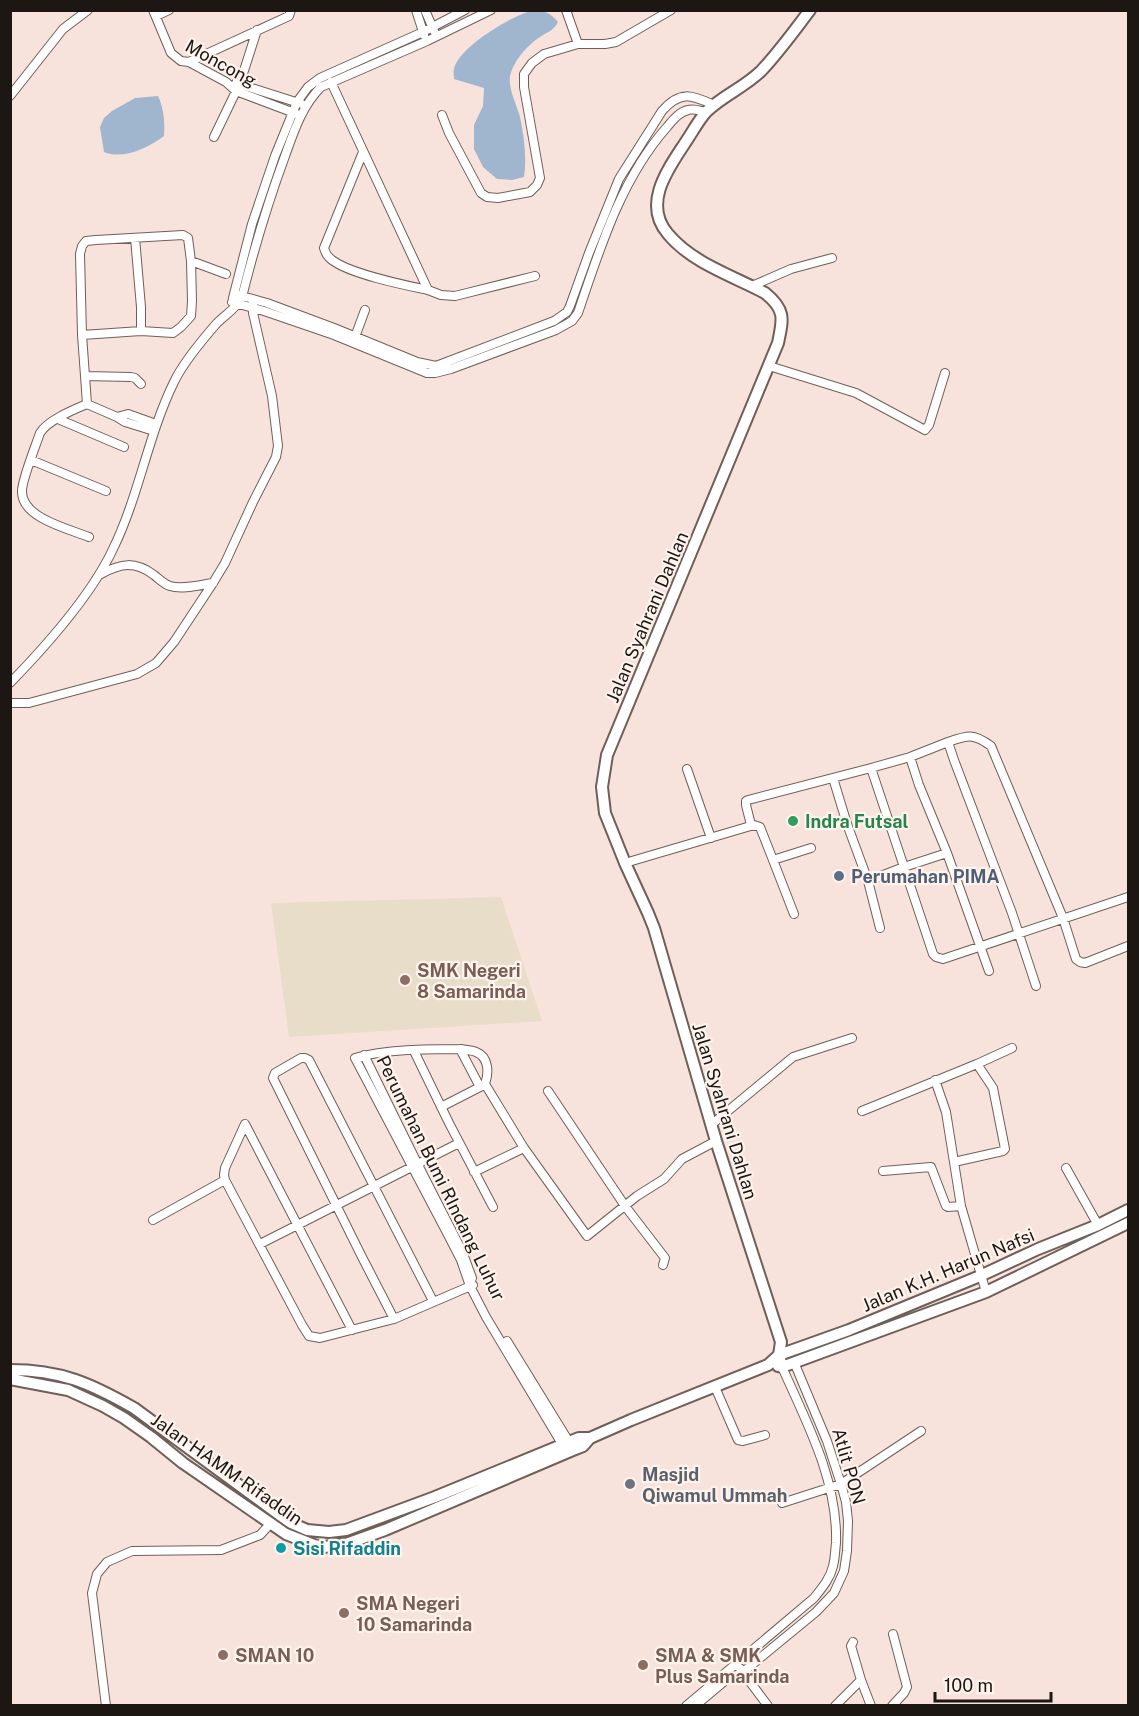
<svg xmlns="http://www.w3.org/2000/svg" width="1139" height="1716" viewBox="0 0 1139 1716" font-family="'Public Sans',sans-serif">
<rect width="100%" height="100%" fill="#f7e3db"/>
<path fill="#e8ddc8" d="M501,897L542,1021L289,1037L271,903Z"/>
<path fill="#a0b6cf" d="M531,11C543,10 550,12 558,22C554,31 545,33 537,39C526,47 513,62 510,76C508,89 517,105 520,117C524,136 527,158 524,177L512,180L497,179L483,167L474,149V125L483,106L484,88L454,79C454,75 453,72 454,69C458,48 511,16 531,11Z
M158,96C164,108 165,124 164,136C148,148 123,160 104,152L100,127L104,118L112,111L135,98Z"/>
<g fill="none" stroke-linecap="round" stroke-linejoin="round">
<g stroke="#705f58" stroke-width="10">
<path id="street" d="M153,10L171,53L181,61L189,62L226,82L236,91L297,114
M416,10L424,35
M425,10L434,31
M566,10L578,44
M156,16L169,10
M189,62L289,16L291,10
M331,82L428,290L441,295L455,296L535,276
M236,83L302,104
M10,96L63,29L88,10
M442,115L449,133L481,193L487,197L498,198L530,192L537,185L540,178L524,87V74L532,63L544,54L578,44H605L616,42L671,10
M214,137L240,83L257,30
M363,152L324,248C326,254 327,256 332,260C350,274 404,285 428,290
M135,238L141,307V331
M191,261L226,274
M752,286L791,269L832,258
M235,294L267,303L334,328L417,362L436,366L554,321L567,312L570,306L589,253L619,179L662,111C680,90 691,95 714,105
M233,298L252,224L275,156L297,102L308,87L320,78L423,32L465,10
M232,302L264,311L334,335L427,373H435L451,369L556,330L572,321L578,313C600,248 621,179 667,127C673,120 679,112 688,110C694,108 700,111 706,112
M82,335L141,331L173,333L181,327L191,316L192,301L191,261L188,238L183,235L96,240L86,241L82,246L80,254L82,335L85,376L131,377L135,378L141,384
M355,337L365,310
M769,366L856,393L925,430L929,425L945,373
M85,376L87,404
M117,417L128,414L156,424
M58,419L124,447
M31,460L106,491
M89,537C69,529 22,518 22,492C21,482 36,445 40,433C48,420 73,410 87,404L117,417L125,422L154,431
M101,574C121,563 135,561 154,575C159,579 164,584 170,586C182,590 200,585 213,583
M10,683C46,646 91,596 113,549C139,496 148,435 174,382C183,363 203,339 217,323C226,314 237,308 242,297C254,249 268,202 285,156C294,131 302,106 321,87L427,41L491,10
M10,703H29L137,674L156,663L174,642L213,583L225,563L253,502L276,457L278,446L272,396L253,313V304
M948,742C968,735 973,733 991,746L1063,918L1076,959L1080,962L1085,963L1128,946
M910,757L948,742L954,760L1012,913L1036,986
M871,768L933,954L936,957L943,959L1128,897
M687,769L711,838
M833,778L847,824L868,881L880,928
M751,825L746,805V801L748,800L871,768L910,757L919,785L947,853L989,971
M773,860L794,914
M625,863L754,825L760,827L773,860L811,848
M868,881L904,867L947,853
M460,1049C465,1050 471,1050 476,1052C489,1057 489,1073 485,1084
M414,1051L449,1123L493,1207
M364,1055L417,1163L462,1251L472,1278
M977,1064L1012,1048
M935,1080L946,1112L961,1206L986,1292
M548,1091L625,1206L665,1258L663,1265
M441,1107L480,1087
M862,1111L977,1064L993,1088L1005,1149L1003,1151L954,1162
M711,1125L793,1057L852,1038
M1066,1168L1098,1225
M883,1171L931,1167L946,1206L948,1207L961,1206
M474,1172L524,1148
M153,1220L225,1180
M260,1244L459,1143
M394,1319L362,1257L273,1078L275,1073L301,1058H305L309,1060L433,1301
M352,1330L245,1124L225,1168L224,1175L225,1180L302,1325L309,1336L320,1338L394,1319L473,1285
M507,1341L571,1445
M715,1387L738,1440L743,1441L765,1435
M565,1449L486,1317L470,1286L461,1260L446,1231L355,1058C385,1049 429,1049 460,1049L480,1087L485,1084L524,1148L587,1236L637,1196L664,1179L682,1159L716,1141
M782,1503L841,1484L921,1431
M853,1642L851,1646L861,1680L871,1706
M736,1663L768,1706
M106,1706L92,1593L97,1574L107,1562L132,1551L221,1550L260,1535L271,1523
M686,1706L814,1598C822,1588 830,1579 833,1566C835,1559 835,1551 836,1543C838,1481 807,1423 782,1367
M695,1706L726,1680L743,1672L816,1612L834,1593L844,1571L847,1551L848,1521L846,1502L841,1484L827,1441L794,1362
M835,1706L861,1680
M892,1706L904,1693L907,1687L893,1634"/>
</g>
<g stroke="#705f58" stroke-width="14">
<path id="secondary" d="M778,1366L782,1367L986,1292L1128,1223
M782,1367L779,1355L781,1342L716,1141L654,928L648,913L625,863L605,813L602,787L607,755L778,343C783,319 786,310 765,293C733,276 692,263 668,234C642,204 668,169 685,143C692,133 698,121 706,112C722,96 745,87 761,71C779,52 794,31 810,10
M10,1370C61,1370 90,1383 134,1408L281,1516L291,1523L307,1530L329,1532L346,1530L435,1497L579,1438H590
M10,1379L68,1390L103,1406L124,1418L151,1437L183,1463L286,1534L314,1545L324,1547L346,1544L385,1530L573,1450L583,1446L590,1438L631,1420L768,1365L779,1355L849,1330L980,1276L1038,1249L1098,1225L1128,1210"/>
</g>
<use href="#street" stroke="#fff" stroke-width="8"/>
<use href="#secondary" stroke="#fff" stroke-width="10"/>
</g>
<circle fill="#2e9e5b" stroke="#fef3ed" stroke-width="2" cx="793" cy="821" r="6"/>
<circle fill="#5c6f8a" stroke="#fef3ed" stroke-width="2" cx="839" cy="876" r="6"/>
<g fill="#8d6e63" stroke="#fef3ed" stroke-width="2">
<circle cx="405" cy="980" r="6"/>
<circle cx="344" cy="1613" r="6"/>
<circle cx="223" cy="1655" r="6"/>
<circle cx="643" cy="1665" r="6"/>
</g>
<circle fill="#6b7280" stroke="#fef3ed" stroke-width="2" cx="630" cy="1484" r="6"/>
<circle fill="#0f9aa8" stroke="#fef3ed" stroke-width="2" cx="281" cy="1548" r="6"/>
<g text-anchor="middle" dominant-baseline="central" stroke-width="4.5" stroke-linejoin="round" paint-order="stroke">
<g font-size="18" fill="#1d1714" stroke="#fef3ed">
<text transform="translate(221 63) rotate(29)">Moncong</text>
<text transform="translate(647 617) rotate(-67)">Jalan Syahrani Dahlan</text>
<text transform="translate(725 1111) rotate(73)">Jalan Syahrani Dahlan</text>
<text transform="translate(441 1178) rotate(64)">Perumahan Bumi RIndang Luhur</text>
<text transform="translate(948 1270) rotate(-23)">Jalan K.H. Harun Nafsi</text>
<text transform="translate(849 1466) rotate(74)">Atlit PON</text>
<text transform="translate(227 1469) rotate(35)">Jalan HAMM Rifaddin</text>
</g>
<g font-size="18" font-weight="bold" fill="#27864d" stroke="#fef3ed" text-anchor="start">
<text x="805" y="821">Indra Futsal</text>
</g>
<g font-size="18" font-weight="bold" fill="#4e5e75" stroke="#fef3ed" text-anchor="start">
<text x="851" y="876">Perumahan PIMA</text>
</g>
<g font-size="18" font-weight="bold" fill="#785e54" stroke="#fef3ed" text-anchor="start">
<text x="417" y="970">SMK Negeri<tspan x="417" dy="21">8 Samarinda</tspan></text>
<text x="356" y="1603">SMA Negeri<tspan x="356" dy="21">10 Samarinda</tspan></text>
<text x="235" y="1655">SMAN 10</text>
<text x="655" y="1655">SMA &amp; SMK<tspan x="655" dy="21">Plus Samarinda</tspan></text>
</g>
<g font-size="18" font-weight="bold" fill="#5b616d" stroke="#fef3ed" text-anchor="start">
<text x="642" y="1474">Masjid<tspan x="642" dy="21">Qiwamul Ummah</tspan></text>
</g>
<g font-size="18" font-weight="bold" fill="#0d838f" stroke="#fef3ed" text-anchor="start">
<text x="293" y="1548">Sisi Rifaddin</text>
</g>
</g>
<rect width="1139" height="1716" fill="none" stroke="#1d1714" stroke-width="24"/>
<path d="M935 1692v9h116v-9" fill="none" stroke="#1d1714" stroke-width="3"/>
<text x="944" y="1692" font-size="18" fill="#1d1714" stroke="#fef3ed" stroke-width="4.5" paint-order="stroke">100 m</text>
</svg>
